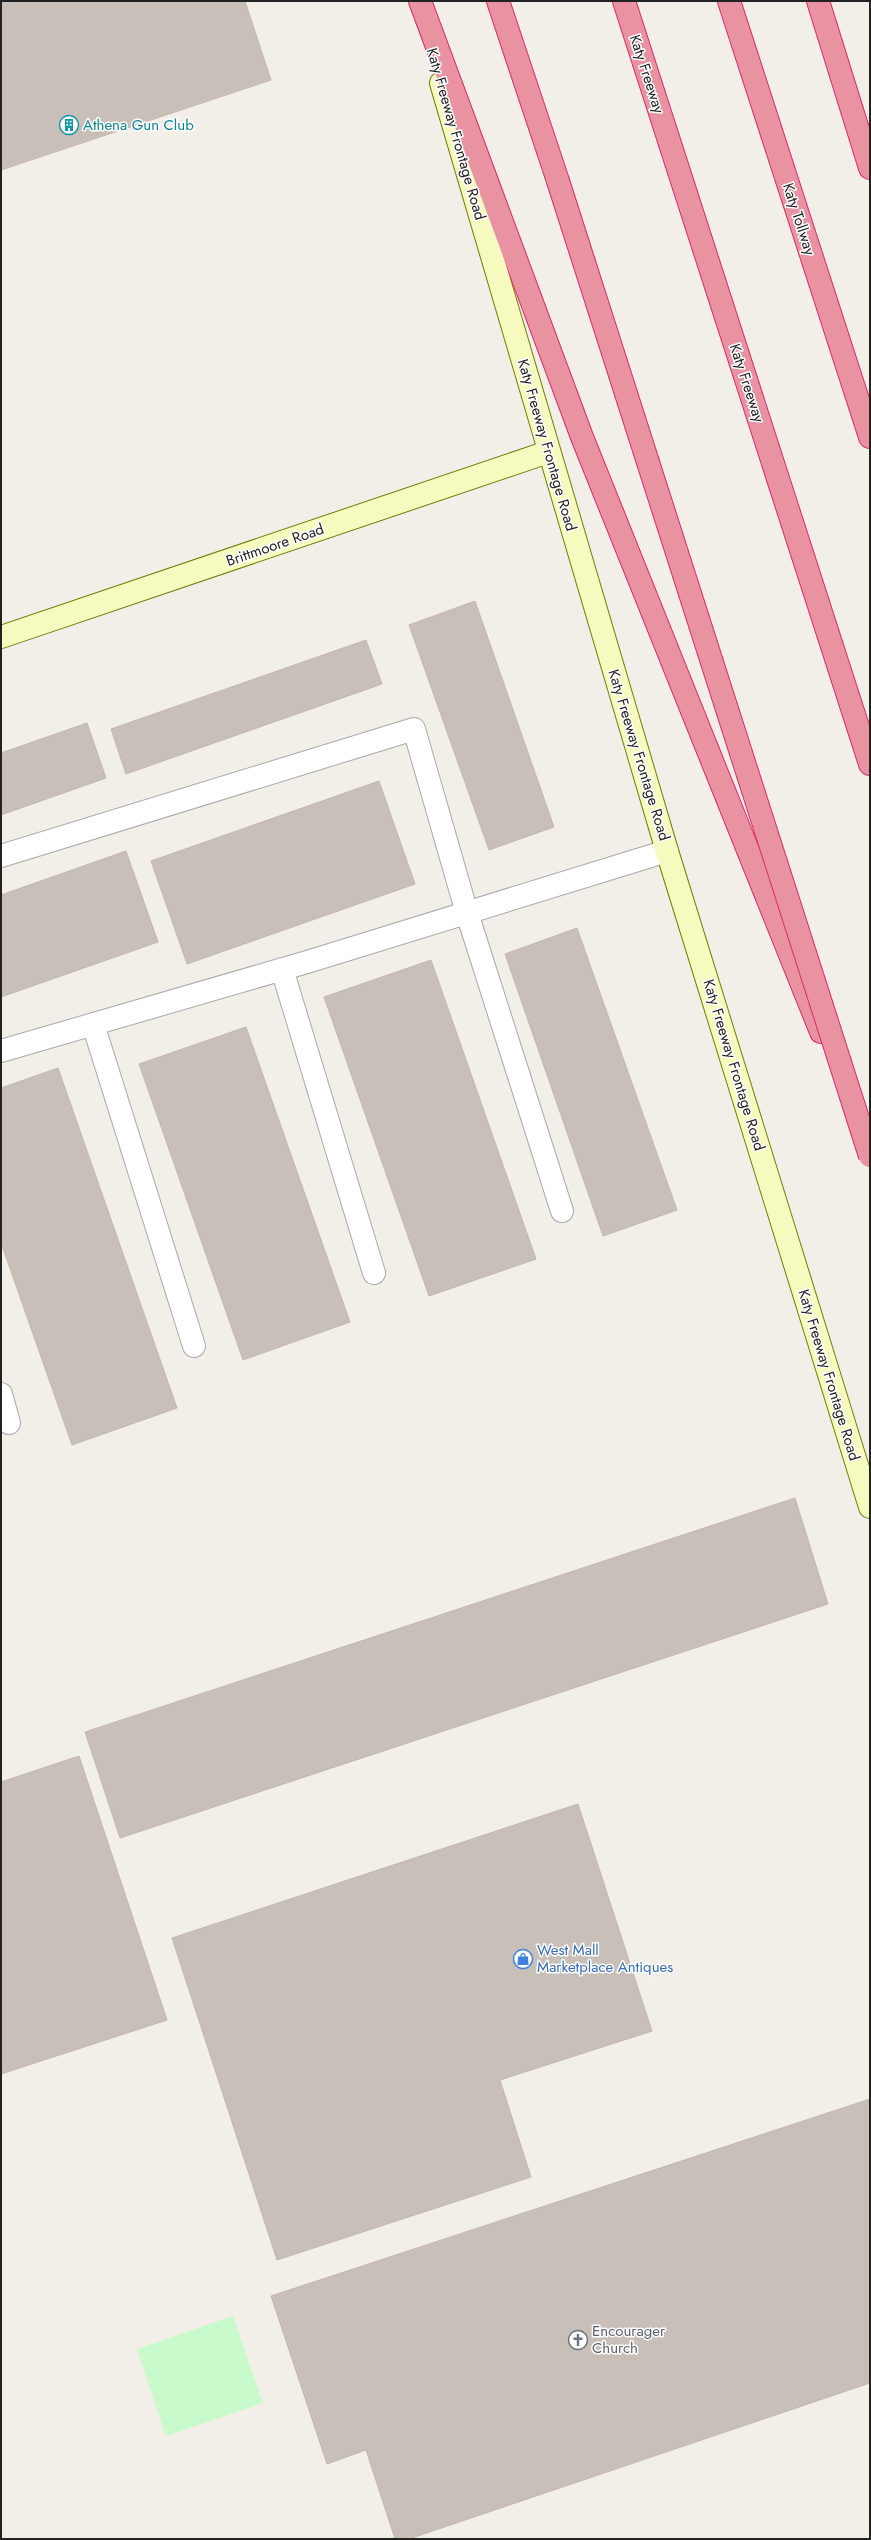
<svg xmlns="http://www.w3.org/2000/svg" width="871" height="2540" viewBox="0 0 871 2540" font-family="Jost,sans-serif">
<rect width="100%" height="100%" fill="#f2efe9"/>
<path fill="#c8facc" d="M233,2316L263,2403L166,2436L137,2349Z"/>
<path fill="#c7bfb8" stroke="#c4b6ab" d="M1,1H245L271,80L1,170Z
M475,601L554,827L489,850L409,625Z
M366,640L382,684L126,774L111,729Z
M87,723L106,778L1,815V753Z
M379,781L415,884L187,964L151,861Z
M126,851L158,942L1,997V895Z
M577,928L677,1210L603,1236L505,954Z
M431,960L536,1259L429,1296L324,997Z
M246,1027L350,1322L243,1360L139,1064Z
M58,1068L177,1408L72,1445L1,1243V1088Z
M795,1498L828,1604L120,1838L85,1732Z
M79,1756L167,2020L1,2074V1782Z
M578,1804L652,2031L500,2080L531,2177L277,2260L172,1938Z
M870,2099V2383L409,2539H395L366,2450L327,2464L271,2296Z"/>
<g fill="none" stroke-linecap="round" stroke-linejoin="round">
<g stroke="#a9a9a9" stroke-width="24">
<path id="service" d="M1,856L414,729L467,913L562,1211
M282,969L374,1273
M93,1024L194,1346
M1,1051L307,962L667,851
M1,1394L9,1423"/>
</g>
<g stroke="#707d05" stroke-width="24">
<path id="secondary" d="M441,83L667,851L870,1507
M1,637L548,452"/>
</g>
<g stroke="#dc2a67" stroke-width="24">
<path id="motorway" d="M420,1L582,437L821,1032
M498,1L558,181
M624,1L870,764
M729,1L870,437
M818,1L870,168"/>
</g>
<use href="#service" stroke="#fff" stroke-width="22"/>
<use href="#secondary" stroke="#f7fabf" stroke-width="22"/>
<use href="#motorway" stroke="#e892a2" stroke-width="22"/>
<g stroke="#dc2a67" stroke-width="24" stroke-linecap="butt">
<path id="motorway-bridge" d="M558,181L870,1156"/>
</g>
<use href="#motorway-bridge" stroke="#e892a2" stroke-width="22"/>
</g>
<defs>
<g id="building-ring" transform="scale(1)"><circle r="9.5" fill="#fff" stroke="#0f9aa8" stroke-width="1.5"/><path d="M-4-6H4V6H1V3H-1V6H-4ZM-2.5-4.3h1.7v1.8h-1.7ZM.8-4.3h1.7v1.8H.8ZM-2.5-1h1.7V.8h-1.7ZM.8-1h1.7V.8H.8Z" fill="#0f9aa8"/></g>
<g id="shop-ring" transform="scale(1)"><circle r="9.5" fill="#fff" stroke="#3f7fe0" stroke-width="1.5"/><path d="M-5-2.5h2.3a2.7 3.5 0 0 1 5.4 0H5L5.5 6h-11ZM-1.5-2.5h3a1.5 2.3 0 0 0-3 0Z" fill="#3f7fe0"/></g>
<g id="church-ring" transform="scale(1)"><circle r="9.5" fill="#fff" stroke="#6b7280" stroke-width="1.5"/><path d="M-1.2-6h2.4v3.5h3.3v2.4h-3.3V6h-2.4V-.1h-3.3v-2.4h3.3Z" fill="#6b7280"/></g>
</defs>
<g fill-rule="evenodd">
<use href="#building-ring" x="69" y="125"/>
<use href="#shop-ring" x="523" y="1959"/>
<use href="#church-ring" x="578" y="2340"/>
</g>
<g text-anchor="middle" dominant-baseline="central" stroke-width="3" stroke-linejoin="round" paint-order="stroke">
<g font-size="15" fill="#222" stroke="#fff">
<text transform="translate(647 74) rotate(72)">Katy Freeway</text>
<text transform="translate(456 134) rotate(74)">Katy Freeway Frontage Road</text>
<text transform="translate(799 219) rotate(72)">Katy Tollway</text>
<text transform="translate(747 383) rotate(72)">Katy Freeway</text>
<text transform="translate(547 445) rotate(74)">Katy Freeway Frontage Road</text>
<text transform="translate(275 545) rotate(-19)">Brittmoore Road</text>
<text transform="translate(639 755) rotate(73)">Katy Freeway Frontage Road</text>
<text transform="translate(734 1065) rotate(73)">Katy Freeway Frontage Road</text>
<text transform="translate(829 1375) rotate(73)">Katy Freeway Frontage Road</text>
</g>
<g font-size="15" fill="#0d838f" stroke="#fff" text-anchor="start">
<text x="83" y="125">Athena Gun Club</text>
</g>
<g font-size="15" fill="#366cbe" stroke="#fff" text-anchor="start">
<text x="537" y="1950">West Mall<tspan x="537" dy="17">Marketplace Antiques</tspan></text>
</g>
<g font-size="15" fill="#5b616d" stroke="#fff" text-anchor="start">
<text x="592" y="2331">Encourager<tspan x="592" dy="17">Church</tspan></text>
</g>
</g>
<rect width="871" height="2540" fill="none" stroke="#222222" stroke-width="4"/>
</svg>
